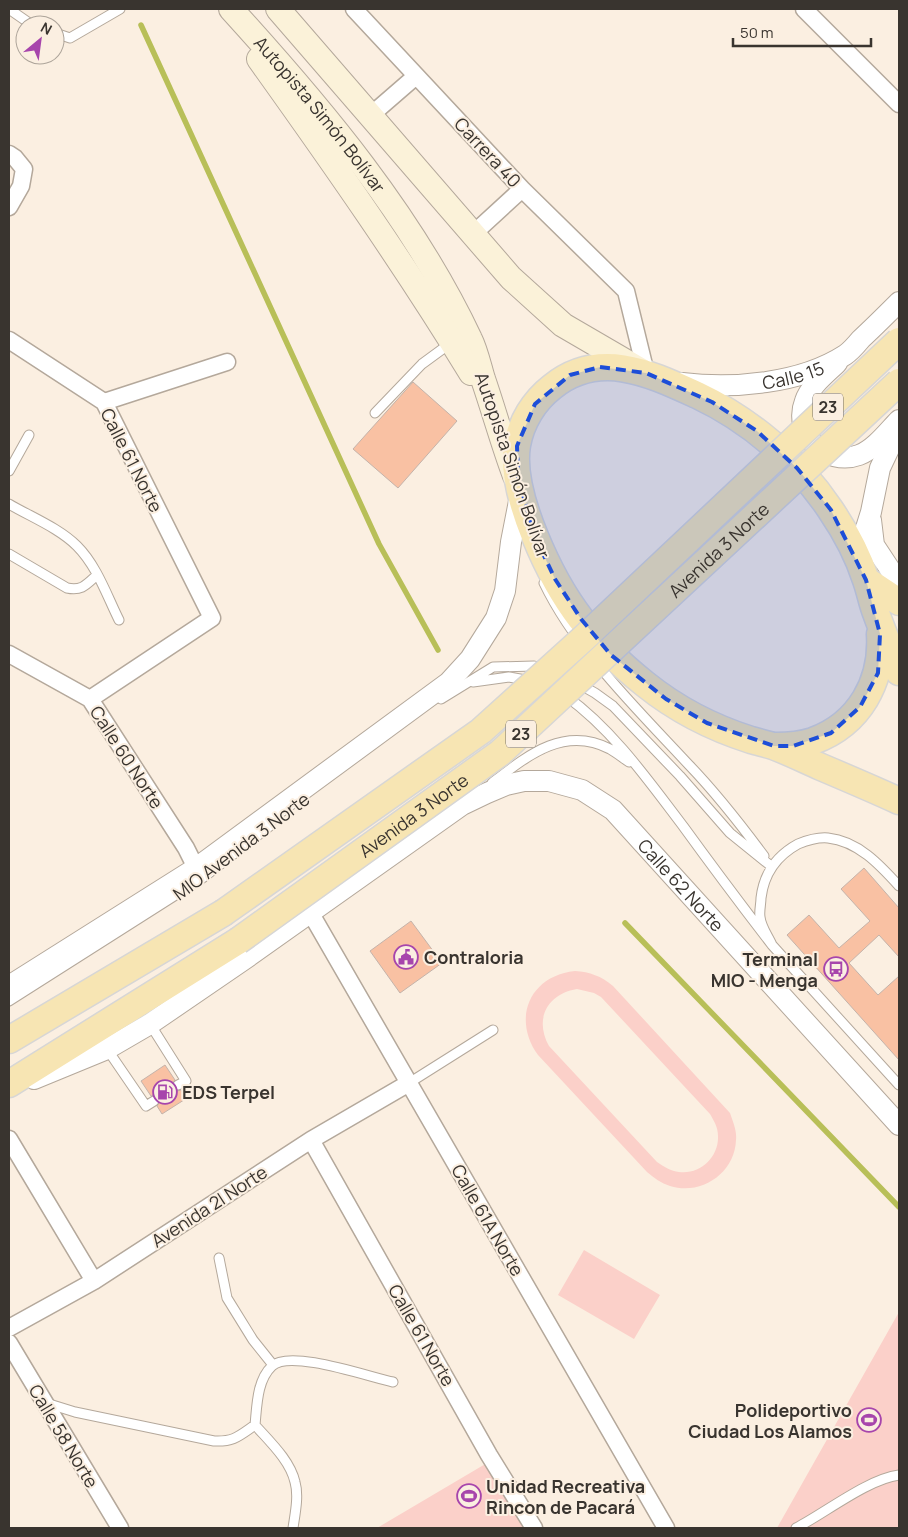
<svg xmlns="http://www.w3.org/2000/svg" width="908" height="1537" viewBox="0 0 908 1537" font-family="Manrope,sans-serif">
<rect width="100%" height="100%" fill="#fbefe1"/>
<path fill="#fbd0c9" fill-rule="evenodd" d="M575,971C590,972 601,976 613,986L730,1113C733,1122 737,1131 736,1140C735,1173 701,1196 670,1186C661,1183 654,1178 647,1172L538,1055C512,1019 529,976 575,971ZM577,989L594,993L601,997L710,1114C714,1121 718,1127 718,1136C719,1157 700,1175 679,1172C671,1171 664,1167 657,1162L549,1046C534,1019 547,994 577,989Z
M584,1250L660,1295L634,1339L558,1295Z
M899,1312V1528H777Z
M487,1463L526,1528H377Z"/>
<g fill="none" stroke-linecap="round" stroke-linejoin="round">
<path stroke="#b8bf58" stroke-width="5.5" d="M141,25L379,544L438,650
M625,923L899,1207"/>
</g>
<path fill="#f9c1a3" stroke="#c4b3aa" d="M413,382L457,421L398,488L353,449Z
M864,868L899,908V957L879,935L849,963L878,995L899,976V1060L787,935L809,915L839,948L870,921L841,889Z
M411,921L442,963L400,993L370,951Z
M165,1065L175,1080L172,1084L173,1088L177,1091L181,1090L187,1098L162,1114L157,1106L160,1101L159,1097L154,1095L151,1096L141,1081Z"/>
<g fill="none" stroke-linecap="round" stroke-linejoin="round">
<g stroke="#b4a89b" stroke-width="11">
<path id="service" d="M9,9L32,25
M55,33L70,38L120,9
M375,413L422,364L452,342
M9,471L29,435
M9,504C31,517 59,528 77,546C97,566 107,596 119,620
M9,554L67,588C82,591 86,585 97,575
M544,583C576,650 639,711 689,765C716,793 741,825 764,856
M473,682L509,677L531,681
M566,696C613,730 648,780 683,826C712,866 742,906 772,945
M441,699L493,667L534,666L556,671L595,693L613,706L680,776L730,833L771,866
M492,783C527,756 564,725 610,749C617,753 623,758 629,762
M899,886C880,865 858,841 828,838C817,837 808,840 798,844C776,856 764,873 761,898C761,904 759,911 760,917C761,927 768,936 772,945L899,1085
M9,1001L204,877L270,826
M150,1024L186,1081L178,1085
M107,1049L146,1106L154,1101
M409,1083L493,1030
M219,1258L227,1298L253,1340L273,1365
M46,1403L75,1412L214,1441C234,1442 239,1436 255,1425C257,1405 257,1380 272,1366C290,1349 369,1377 393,1382
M255,1425C269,1441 290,1460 295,1482C299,1496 295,1514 293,1528
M796,1528C825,1513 868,1479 899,1475"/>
</g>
<g stroke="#b4a89b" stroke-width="19">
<path id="minor" d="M354,9L522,189L626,291L646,373
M804,9L899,104
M371,115L416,76
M9,154L15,158L24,169L21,186L9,207
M473,234L522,189
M9,340L104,402L212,618L90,699
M104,402L227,362
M9,654L90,699L186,848L196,868
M310,912L666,1528
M9,1139L94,1281
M311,1140L489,1455L534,1528
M9,1328L94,1281L311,1140L409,1083
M9,1343L120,1528"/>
</g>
<g stroke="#b4a89b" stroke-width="22">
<g id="tertiary">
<path d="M837,363C826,374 810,386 805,401C792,434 826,467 859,455C875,449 888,431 899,420"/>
<path id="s1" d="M682,383C733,389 800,384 845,355C851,351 856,345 861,339C874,327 887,314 899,302"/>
<path d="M871,520L874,545L899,583"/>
<path d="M857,557L871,512L880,468L899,428"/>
<path d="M9,986L196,868L449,682L470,659L496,618L505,591L511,542L520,496"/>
<path id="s2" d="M34,1079L107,1049L150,1024L245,959L462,805L487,793L506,785L524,781H549L582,790L613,810L899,1125"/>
</g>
</g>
<g stroke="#b4a89b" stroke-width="26">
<g id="secondary">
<path id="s3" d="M231,9C322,109 412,216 470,339C476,351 479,366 483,379C494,411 503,444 515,476"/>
<path d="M278,9L511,278L563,325L642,371"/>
<path d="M259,59C332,161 405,265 471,373"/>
</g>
</g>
<g stroke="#d7d6d5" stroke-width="29">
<path id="primary" d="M866,580L899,602
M899,672C892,653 883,633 876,613C872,603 870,591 866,580C858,555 845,531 830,509C797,460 750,420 697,395C649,373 599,349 552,387C534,401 521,422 517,445C509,494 551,580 581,619C599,644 621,665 645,684C676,709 713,728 751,740C758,742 766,744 773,746C789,752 805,760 821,767C847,778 873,789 899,801
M775,746C788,746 801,745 813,741C860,724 883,681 880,634
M9,1040L223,913
M9,1084L238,941"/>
</g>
<use href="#service" stroke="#fff" stroke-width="9"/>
<use href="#minor" stroke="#fff" stroke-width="16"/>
<use href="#tertiary" stroke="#fff" stroke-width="20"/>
<use href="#secondary" stroke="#fbf2d9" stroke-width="24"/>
<use href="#primary" stroke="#f7e5b3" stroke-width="26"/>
<g stroke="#d7d6d5" stroke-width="29" stroke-linecap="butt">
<g id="primary-bridge">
<path d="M223,913L481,731L585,637L899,341"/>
<path id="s4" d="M238,941L500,753L899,382"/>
</g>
</g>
<use href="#primary-bridge" stroke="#f7e5b3" stroke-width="26"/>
</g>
<path fill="#1d4ed8" fill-opacity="0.2" stroke="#1d4ed8" stroke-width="4" stroke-dasharray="10 6" stroke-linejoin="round" d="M600,367L646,373L712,402L757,431L797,468L831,510L866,580L880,634L878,673L860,707L831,733L793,746H774L707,723L666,699L611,655L581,619L555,579L535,537L518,477L517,446L535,404L570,375Z"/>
<defs>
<g id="civic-ring" transform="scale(1.25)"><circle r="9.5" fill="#fbefe1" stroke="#a745ac" stroke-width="1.5"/><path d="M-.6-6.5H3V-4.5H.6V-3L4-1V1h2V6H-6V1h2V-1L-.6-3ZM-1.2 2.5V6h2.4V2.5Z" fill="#a745ac"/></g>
<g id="bus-ring" transform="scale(1.25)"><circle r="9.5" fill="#fbefe1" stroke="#a745ac" stroke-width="1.5"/><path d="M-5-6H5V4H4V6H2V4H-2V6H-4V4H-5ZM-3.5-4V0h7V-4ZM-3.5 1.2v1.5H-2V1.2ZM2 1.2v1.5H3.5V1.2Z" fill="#a745ac"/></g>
<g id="fuel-ring" transform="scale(1.25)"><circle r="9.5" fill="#fbefe1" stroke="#a745ac" stroke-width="1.5"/><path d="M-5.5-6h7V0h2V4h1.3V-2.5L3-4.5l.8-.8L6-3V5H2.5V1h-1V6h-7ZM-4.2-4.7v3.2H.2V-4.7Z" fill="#a745ac"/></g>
<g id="stadium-ring" transform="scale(1.25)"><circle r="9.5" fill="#fbefe1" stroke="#a745ac" stroke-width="1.5"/><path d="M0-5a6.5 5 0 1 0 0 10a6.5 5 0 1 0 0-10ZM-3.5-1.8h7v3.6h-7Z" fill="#a745ac"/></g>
</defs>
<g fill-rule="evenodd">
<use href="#civic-ring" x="406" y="957"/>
<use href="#bus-ring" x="836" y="969"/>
<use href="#fuel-ring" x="165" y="1092"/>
<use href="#stadium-ring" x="869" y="1420"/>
<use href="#stadium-ring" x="469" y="1496"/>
</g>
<g text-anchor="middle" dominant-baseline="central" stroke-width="4" stroke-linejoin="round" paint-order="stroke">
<g fill="#fbefe1" stroke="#736c64" stroke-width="1">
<rect x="813" y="393.5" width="30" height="27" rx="4"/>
<rect x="506" y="720.5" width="30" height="27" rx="4"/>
</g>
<g font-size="16" font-weight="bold" fill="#39342f">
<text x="828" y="407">23</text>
<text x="521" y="734">23</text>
</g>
<g font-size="18" fill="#39342f" stroke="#fbefe1">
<text stroke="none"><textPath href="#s3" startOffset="138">Autopista Simón Bolívar</textPath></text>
<text transform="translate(488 152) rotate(47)">Carrera 40</text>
<text stroke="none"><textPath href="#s1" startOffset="112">Calle 15</textPath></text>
<text transform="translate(132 460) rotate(63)">Calle 61 Norte</text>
<text transform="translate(513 465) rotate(71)">Autopista Simón Bolívar</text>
<text stroke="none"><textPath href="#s4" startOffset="621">Avenida 3 Norte</textPath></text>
<text transform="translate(127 757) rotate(57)">Calle 60 Norte</text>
<text stroke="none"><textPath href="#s4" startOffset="216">Avenida 3 Norte</textPath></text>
<text transform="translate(241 846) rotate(-37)">MIO Avenida 3 Norte</text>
<text stroke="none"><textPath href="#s2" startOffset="774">Calle 62 Norte</textPath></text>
<text transform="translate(209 1206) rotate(-33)">Avenida 2I Norte</text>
<text transform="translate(488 1220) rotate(60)">Calle 61A Norte</text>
<text transform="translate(422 1335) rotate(60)">Calle 61 Norte</text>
<text transform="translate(64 1436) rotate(59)">Calle 58 Norte</text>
</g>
<g font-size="18" font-weight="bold" fill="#39342f" stroke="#fbefe1" text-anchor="start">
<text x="424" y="957">Contraloria</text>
<text x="818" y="959" text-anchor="end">Terminal<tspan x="818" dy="21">MIO - Menga</tspan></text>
<text x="182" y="1092">EDS Terpel</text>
<text x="852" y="1410" text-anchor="end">Polideportivo<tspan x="852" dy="21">Ciudad Los Alamos</tspan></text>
<text x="486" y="1486">Unidad Recreativa<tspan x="486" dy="21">Rincon de Pacará</tspan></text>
</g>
</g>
<rect width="908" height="1537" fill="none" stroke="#39342f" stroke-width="20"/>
<g transform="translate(40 40) rotate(29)"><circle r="24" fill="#fbefe1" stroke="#ada49a"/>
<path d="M0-4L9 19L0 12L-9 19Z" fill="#a745ac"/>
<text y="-8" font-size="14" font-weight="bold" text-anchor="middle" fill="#39342f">N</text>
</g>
<path d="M733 38v8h138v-8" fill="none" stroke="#39342f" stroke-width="2.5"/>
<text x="740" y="38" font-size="15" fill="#39342f" stroke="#fbefe1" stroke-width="4" paint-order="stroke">50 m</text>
</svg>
